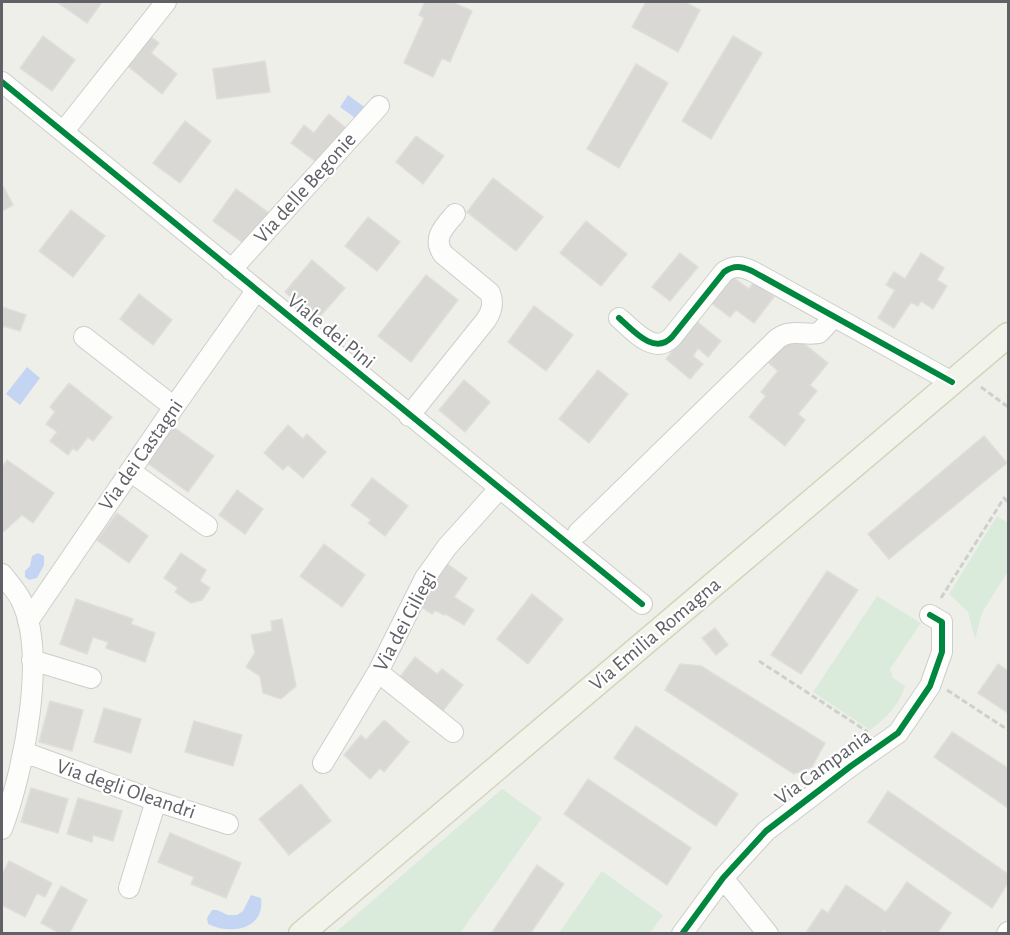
<svg xmlns="http://www.w3.org/2000/svg" width="1010" height="935" viewBox="0 0 1010 935" font-family="'Alegreya Sans',sans-serif">
<rect width="100%" height="100%" fill="#efefea"/>
<path fill="#daeadb" d="M997,516L1008,523V571L982,613L975,639L968,612L949,594Z
M877,596L921,623L890,669L893,678L905,686C899,706 887,717 870,730L813,692Z
M502,789L542,818L460,933H335Z
M602,871L663,915L650,933H559Z"/>
<path fill="#c4d4f3" d="M348,95L367,109L358,120L340,107Z
M27,367L40,378L20,405L6,394Z
M38,553L44,556V565L37,578L29,580L25,577V571L30,566L32,556Z
M251,895L261,898C265,930 230,935 208,924L207,918L212,910H217L228,915H237L243,911Z"/>
<path fill="#d9d8d5" stroke="#dededa" stroke-width="1.5" d="M57,2H102L87,23Z
M425,2H458L456,4L472,11L450,62L442,58L433,77L404,63L424,18L419,15Z
M646,2H685L700,10L678,52L632,27Z
M147,34L159,43L151,53L177,74L162,94L124,63Z
M43,36L75,60L52,91L20,68Z
M733,36L762,53L711,139L682,121Z
M265,61L270,92L217,99L213,69Z
M636,64L668,83L619,168L587,149Z
M329,114L346,128L319,164L291,143L304,125L314,133Z
M185,121L211,141L180,183L153,163Z
M416,136L444,156L423,184L396,162Z
M493,178L543,217L516,251L467,212Z
M2,184L13,205L2,211Z
M236,189L269,213L246,245L213,221Z
M71,210L105,236L73,277L39,251Z
M368,217L400,242L377,271L345,246Z
M586,221L627,254L601,286L560,253Z
M680,253L698,267L670,301L652,287Z
M921,253L944,268L937,280L947,286L933,309L921,301L918,306L911,302L894,328L878,318L895,290L886,285L894,272L905,279Z
M312,260L345,288L317,320L285,292Z
M426,275L458,300L411,362L378,336Z
M730,275L749,289L754,282L774,297L754,323L736,310L730,317L710,302Z
M139,294L172,320L153,345L120,319Z
M534,306L573,335L546,371L508,342Z
M2,307L26,315L20,331L4,326L2,329Z
M696,321L721,341L708,357L698,348L693,356L703,364L690,379L666,359Z
M792,334L828,363L810,385L817,391L798,414L805,420L785,446L749,417L766,396L761,392L778,371L769,363Z
M598,370L628,394L589,443L559,419Z
M464,380L490,402L465,432L439,410Z
M69,383L112,417L93,441L88,437L77,451L73,448L68,455L50,441L57,432L46,424L55,412L50,407Z
M288,425L303,439L307,434L326,452L303,478L288,465L283,470L264,453Z
M172,426L214,456L188,492L146,462Z
M984,436L1007,463L889,559L868,534Z
M7,460L54,493L33,523L22,515L2,533V495L4,493L2,491V468Z
M372,478L408,506L385,536L368,523L371,520L351,505Z
M237,490L263,509L245,534L219,515Z
M117,513L148,536L129,563L97,540Z
M324,544L365,575L342,607L300,576Z
M181,553L206,570L200,581L210,588L202,600L191,603L175,592L178,588L164,578Z
M443,561L467,578L454,597L474,610L464,625L446,614L444,615L435,610L432,614L415,603Z
M827,571L858,590L801,674L771,655Z
M532,594L563,619L528,664L497,639Z
M76,599L133,619L131,624L155,633L145,662L106,648L108,642L93,637L87,654L60,644Z
M282,619L296,686L281,699L263,693L260,676L246,667L255,653L251,635L272,631L271,621Z
M715,628L728,645L716,655L702,638Z
M415,657L437,674L442,669L463,685L442,712L396,682Z
M680,664L701,666L825,743L812,767L794,774L665,690Z
M998,664L1008,671V713L978,693Z
M50,701L83,710L72,751L39,742Z
M104,708L141,719L131,753L94,742Z
M384,720L409,742L384,772L380,768L370,779L344,755L361,735L366,740Z
M194,721L242,735L233,766L185,752Z
M636,726L738,794L716,826L614,758Z
M952,732L1008,768V808L934,757Z
M588,779L691,848L667,885L564,814Z
M301,784L331,821L289,855L259,819Z
M31,788L68,799L58,833L21,822Z
M888,791L1008,874V883L992,908L868,822Z
M78,798L122,811L113,841L93,835L92,842L67,834Z
M170,833L241,863L226,898L191,884L194,877L158,862Z
M9,861L52,883L45,897L37,893L25,917L2,905V875Z
M537,865L564,884L530,934H491Z
M907,882L951,913L937,934H888L884,930L882,934H810L807,931L822,909L828,913L846,885L886,912Z
M61,886L87,900L69,934H61L41,923Z"/>
<g fill="none" stroke-linecap="round" stroke-linejoin="round">
<g stroke="#cdcdcc" stroke-width="22">
<path id="minor" d="M2,82L642,604
M63,132L166,2
M231,270L379,106
M619,318C633,330 654,356 672,337L724,272C734,265 741,266 752,271L952,382
M84,337L174,407
M409,416L486,320C492,311 494,303 490,293L443,254C432,238 444,227 455,214
M130,471L207,526
M578,533L777,339C791,328 803,336 819,333L834,317
M2,574C8,582 16,590 21,600C48,655 23,773 2,829
M28,621L174,407L256,291
M32,660L91,678
M378,672L453,732
M24,752L156,801L228,824
M323,763L378,672L425,578L447,547L499,489
M723,878L768,934
M129,888L156,801
M682,934L723,878L766,831L851,766L898,733L930,686L942,652V622L930,615
M1007,934L1008,932"/>
</g>
<g stroke="#d4d3bb" stroke-width="27">
<path id="major" d="M301,934L1008,335"/>
</g>
<path stroke="#cdd0cf" stroke-width="3" stroke-dasharray="6 3" stroke-linecap="butt" d="M981,387L1008,407
M941,598L1004,498L1008,502
M759,661L868,732
M947,690L1008,730"/>
<use href="#minor" stroke="#fdfdfc" stroke-width="20"/>
<use href="#major" stroke="#f2f3ea" stroke-width="24"/>
<g stroke="#fff" stroke-width="10">
<path id="cycleway" d="M2,82L642,604
M619,318C633,330 654,356 672,337L724,272C734,265 741,266 752,271L952,382
M682,934L723,878L766,831L851,766L898,733L930,686L942,652V622L930,615"/>
</g>
<use href="#cycleway" stroke="#00873e" stroke-width="6"/>
</g>
<g text-anchor="middle" dominant-baseline="central" stroke-width="4.5" stroke-linejoin="round" paint-order="stroke">
<g font-size="21" fill="#606167" stroke="#fff">
<text transform="translate(305 188) rotate(-48)">Via delle Begonie</text>
<text transform="translate(331 331) rotate(39)">Viale dei Pini</text>
<text transform="translate(141 455) rotate(-55)">Via dei Castagni</text>
<text transform="translate(405 621) rotate(-62)">Via dei Ciliegi</text>
<text transform="translate(655 634) rotate(-40)">Via Emilia Romagna</text>
<text transform="translate(823 767) rotate(-36)">Via Campania</text>
<text transform="translate(126 789) rotate(19)">Via degli Oleandri</text>
</g>
</g>
<rect width="1010" height="935" fill="none" stroke="#606167" stroke-width="6"/>
</svg>
